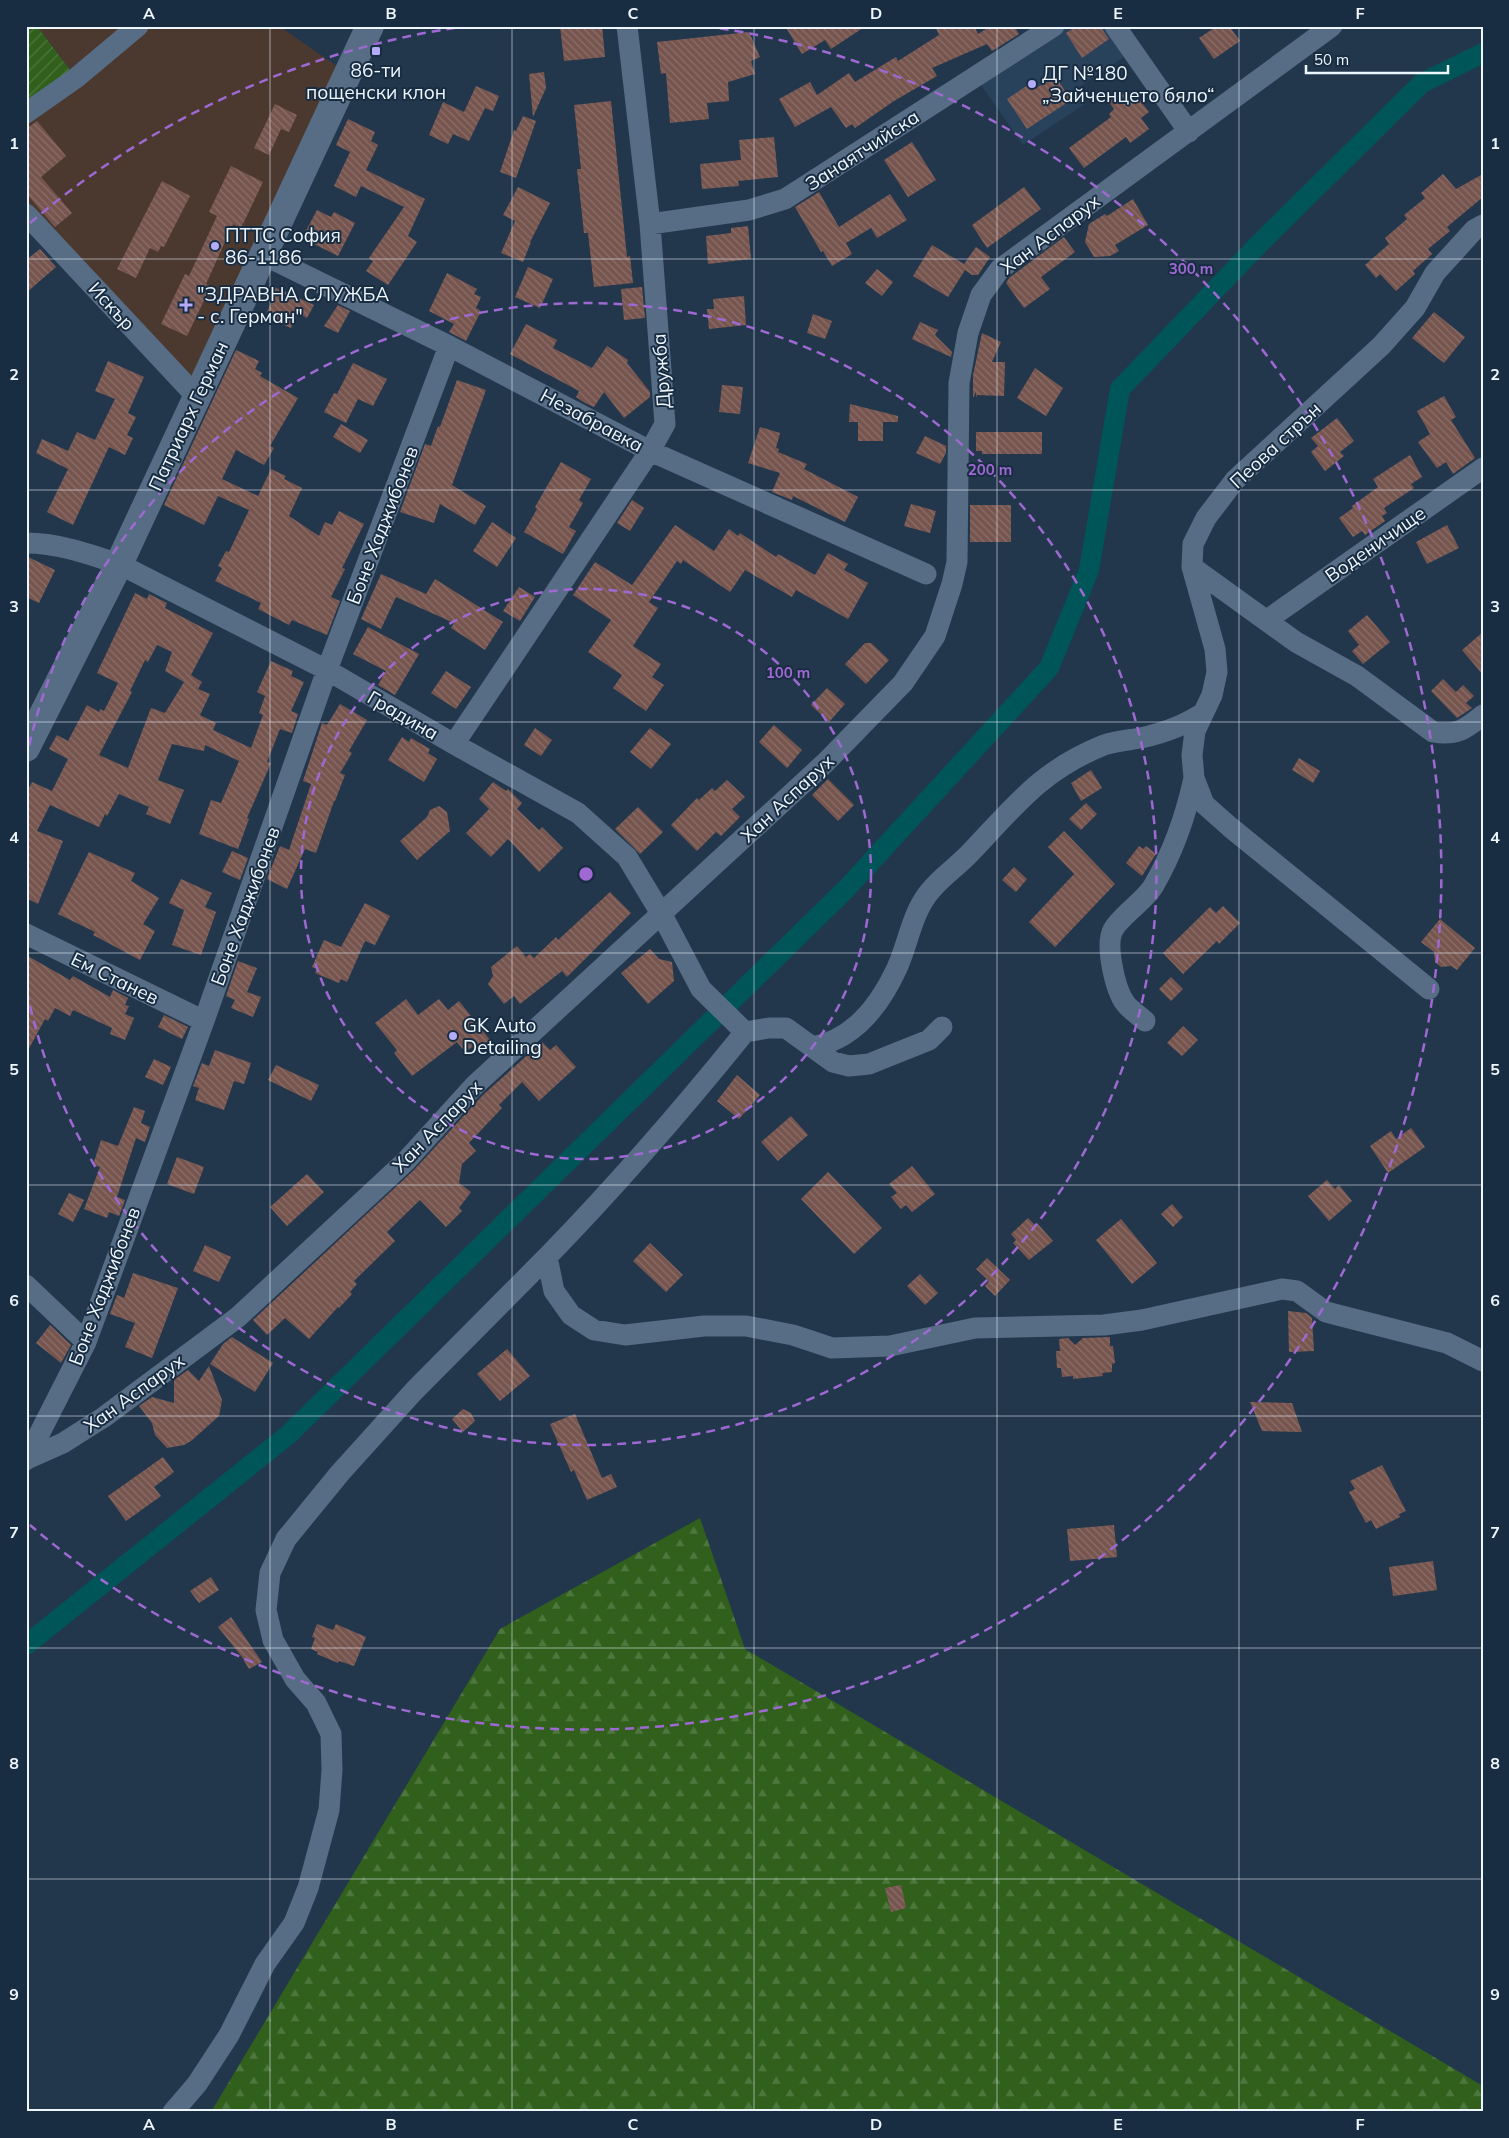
<svg xmlns="http://www.w3.org/2000/svg" width="1509" height="2138" viewBox="0 0 1509 2138" font-family="Mulish,sans-serif">
<defs>
<pattern id="forest-firs" width="22" height="20" patternUnits="userSpaceOnUse" patternTransform="scale(1.25)"><rect width="22" height="20" fill="#30601c"/><path d="M5 1l3.5 6h-7zM16 11l3.5 6h-7z" fill="#4e773e"/></pattern>
<pattern id="garden-furrows" width="10" height="10" patternUnits="userSpaceOnUse" patternTransform="scale(1.25)"><rect width="10" height="10" fill="#30601c"/><path d="M-1 1l2-2M0 10L10 0M9 11l2-2" fill="none" stroke="#4e773e"/></pattern>
<pattern id="building-back-hatch" width="6" height="6" patternUnits="userSpaceOnUse" patternTransform="scale(1.25)"><rect width="6" height="6" fill="#77554f"/><path d="M-1 5l2 2M0 0l6 6M5-1l2 2" fill="none" stroke="#8b6e69"/></pattern>
</defs>
<rect width="100%" height="100%" fill="#23374c"/>
<path fill="#4b392f" d="M37,26H279L348,74L197,397L26,214V113L76,78Z"/>
<path fill="#29425c" d="M1059,26H1109L1128,54L1076,89L1085,104L1023,145L977,79Z"/>
<path fill="url(#forest-firs)" d="M700,1518L745,1649L1483,2086V2112H211L500,1629Z"/>
<path fill="url(#garden-furrows)" d="M26,26H37L76,78L26,113Z"/>
<g fill="none" stroke-linecap="round" stroke-linejoin="round">
<path stroke="#005559" stroke-width="20" d="M26,1645L288,1435L847,888L1049,668L1089,570L1120,389L1259,244L1422,83L1483,53"/>
</g>
<path fill="url(#building-back-hatch)" fill-rule="evenodd" d="M560,26H602L605,57L564,61Z
M785,26H866L831,49L825,40L802,54Z
M935,26H974L978,34L991,26H1014L1019,34L992,51L987,44L932,68L937,76L894,101L855,128L852,124L846,128L831,107L795,127L779,99L810,82L817,95L849,73L855,82L896,57L898,61L939,35Z
M1077,26H1100L1109,39L1082,58L1066,33Z
M1217,26H1229L1240,41L1214,59L1199,38Z
M749,32L760,57L751,61L755,74L728,82L729,101L707,103L709,119L670,123L666,73L661,74L657,42Z
M544,72L546,88L533,117L529,74Z
M1055,76L1071,100L1027,129L1007,99L1031,83L1035,89Z
M476,86L499,96L493,111L485,108L469,141L453,134L448,144L429,135L443,102L464,112Z
M1122,92L1128,100L1135,94L1149,112L1141,118L1149,129L1130,143L1126,137L1084,168L1069,148L1111,117L1109,114L1114,109L1109,102Z
M611,101L627,257L630,256L633,283L594,287L588,233H584L577,169H581L574,105Z
M275,104L297,115L289,132L281,129L269,155L254,148Z
M523,116L536,121L516,178L500,172L514,130L516,131Z
M348,119L375,132L371,141L378,145L366,170L425,199L408,236L417,242L388,285L366,271L373,261L369,258L404,207L361,186L356,197L334,186L350,152L336,145Z
M37,121L66,156L41,177L72,213L55,227L26,193V129Z
M774,137L778,177L738,181L739,186L702,189L700,164L741,160L739,140Z
M912,142L936,180L908,197L884,160Z
M231,166L263,182L241,228L233,224L206,284L211,286L187,336L161,324L185,274L189,276L217,216L209,212Z
M1443,174L1456,189L1483,174V197L1447,227L1450,231L1428,249L1432,254L1413,271L1415,274L1396,291L1380,274L1376,278L1365,265L1389,244L1385,238L1407,219L1404,215L1425,198L1421,193Z
M162,181L190,196L164,247L161,246L158,252L150,248L136,278L117,269Z
M518,187L550,203L530,242H531L523,262L501,253L515,221L503,215Z
M1024,187L1041,209L987,248L972,225Z
M819,192L839,227L890,194L907,220L877,238L871,228L846,243L852,254L832,266L823,251L821,252L795,207Z
M1133,199L1148,225L1115,245L1119,251L1110,256L1094,257L1085,242L1089,224L1105,214L1107,216Z
M317,210L331,217L334,212L355,223L338,256L302,238Z
M748,226L751,259L708,264L706,236L731,233V228Z
M1064,237L1075,252L1041,277L1050,289L1024,308L1006,283L1009,278Z
M932,245L964,264L976,247L990,257L978,275H972L965,270L948,297L913,276Z
M40,249L56,267L26,293V260Z
M528,267L553,279L540,308L515,297Z
M877,269L893,282L882,296L865,283Z
M447,273L477,289L474,294L481,297L476,308L481,311L466,341L449,332L454,324L429,311Z
M270,285L314,305L307,318L298,313L291,328L275,321L277,316L267,312L272,301L264,297Z
M642,287L645,318L624,320L621,289Z
M744,296L746,325L709,329L707,309H714L713,299Z
M338,305L350,311L338,333L324,326Z
M1434,312L1465,337L1444,363L1412,338Z
M813,314L832,321L825,339L807,333Z
M920,322L938,330L935,335L952,352L951,357L912,339Z
M526,324L557,340L553,348L592,368L607,346L628,360L627,363L650,392V397L624,418L604,392L594,407L585,403L576,397L579,391L510,354Z
M982,333L1001,342L992,362H1005L1004,396L977,395L976,398V392L973,398V375Z
M236,350L259,361L255,369L262,373L260,376L298,398L270,446L274,448L264,465L236,450L222,479L258,496L271,469L286,476L284,479L302,488L289,516L319,536L325,522L332,525L339,511L364,524L342,568L345,569L331,597L340,601L327,635L292,620L289,625L258,609L261,603L215,581L222,568L218,566L226,551L229,552L249,510L218,496L204,525L164,505Z
M108,361L144,377L128,413L136,417L127,435L133,438L125,455L109,447L73,525L47,512L68,469L36,453L42,439L68,451L77,432L95,440L115,399L95,391Z
M353,363L387,379L373,406L358,399L346,423L324,412L334,393L337,394Z
M1035,368L1063,388L1046,416L1017,398Z
M457,380L486,390L452,485L486,506L475,525L440,504L434,523L400,512L425,444L431,446L438,426L440,427Z
M722,385L743,387L740,414L719,412Z
M1444,396L1456,417L1451,420L1475,458L1453,474L1446,462L1437,468L1418,442L1430,434L1417,411Z
M850,404L898,416V422H883V441H858V422H849Z
M1337,418L1354,441L1340,452L1344,456L1325,471L1311,452L1318,446L1311,438Z
M341,424L368,440L360,453L333,437Z
M760,427L780,433L776,448L779,449L778,452L807,464L804,469L858,497L845,522L793,496L792,500L772,492L780,473L748,463Z
M976,432H1042V454H982V451H976Z
M925,436L946,446V453L940,464L916,453Z
M1410,455L1422,477L1411,484L1414,488L1384,508L1387,513L1382,516L1385,521L1365,535L1362,531L1353,537L1339,518L1353,508L1352,506L1378,487L1373,479Z
M561,462L591,479L579,500L583,503L569,527L576,531L563,554L524,532L537,509L535,507Z
M632,500L644,508L630,531L617,523Z
M911,504L936,511L930,533L904,526Z
M970,505H1011V542H970Z
M492,522L516,538L497,567L473,551Z
M675,525L714,551L729,529L738,536L740,533L776,557L778,554L815,575L828,553L848,564L844,570L868,583L848,619L796,590L792,597L745,570L730,592L683,560L681,564L677,561L649,602L658,608L633,646L661,664L652,677L664,685L646,711L613,688L622,675L588,652L611,620L573,595L595,562L632,585Z
M1447,525L1459,548L1427,564L1416,542Z
M26,556L55,570L39,603L26,597Z
M381,574L426,594L435,579L503,622L485,650L451,628L454,623L396,597L381,629L361,619Z
M519,587L535,597L520,621L503,611Z
M135,593L147,599L149,594L167,603L165,608L213,633L191,675L202,682L198,689L210,694L200,715L216,723L213,730L251,748L263,715L259,713L265,696L257,692L271,661L293,671L291,676L304,682L291,711L298,714L292,733L280,729L267,762L271,763L247,818L249,819L238,849L199,834L211,800L221,803L239,761L205,745L204,751L172,744L158,780L184,790L170,824L146,814L149,807L119,794L107,816L105,814L99,827L50,805L37,831L63,841L38,904L26,898V794L32,782L52,791L68,759L49,749L57,735L68,741L87,705L99,712L100,709L104,711L118,683L97,673ZM157,645L172,652L165,671L184,682L165,713L151,708L128,768L99,755L132,692L130,691L145,660L148,662Z
M1367,615L1390,642L1363,664L1352,651L1359,645L1348,631Z
M368,627L419,654L395,695L378,685L386,671L353,654Z
M1483,632V675L1462,650Z
M865,643H871L889,660L866,684L845,664Z
M446,671L471,687L456,709L431,693Z
M1443,679L1456,692L1463,685L1474,696L1466,703L1472,708L1457,718L1431,691Z
M827,688L845,704L829,722L811,705Z
M340,704L367,720L349,751L352,753L340,773L345,775L335,801H334L316,853L305,849L287,889L267,879L280,846L289,850L311,784L303,781L322,723L327,725Z
M774,725L802,750L787,768L759,742Z
M535,728L552,740L541,756L524,745Z
M650,728L671,744L651,769L630,752Z
M402,737L409,742L411,738L430,749L428,753L437,759L424,782L388,760Z
M1299,758L1320,771L1313,783L1292,770Z
M1091,770L1102,788L1081,801L1071,783Z
M828,779L854,805L838,821L812,795Z
M727,780L745,797L732,809L740,817L721,836L716,832L697,851L671,825L697,798L699,800L712,788L715,791Z
M493,782L506,791L508,789L522,803L517,809L539,830L542,827L563,848L539,872L508,839L491,857L466,833L489,809L479,799Z
M1086,803L1097,814L1081,830L1069,819Z
M439,806L447,812L450,831L417,860L400,841L427,817L430,810Z
M638,807L663,832L640,854L615,829Z
M1064,831L1115,884L1055,947L1029,922L1074,874L1048,847Z
M1139,846L1143,849L1146,846L1156,854L1142,876L1126,863Z
M232,851L248,858L240,880L222,872Z
M89,852L135,873L131,881L159,898L143,924L155,931L140,960L93,935L95,932L58,914Z
M1014,867L1027,879L1016,892L1002,880Z
M181,879L212,893L205,907L216,912L201,955L172,945L184,910L169,903Z
M610,892L631,913L567,977L562,971L520,1004L514,996L504,1004L488,984L493,976L491,967L517,946L526,957L530,954L534,958L556,937L558,940Z
M365,903L390,916L375,945L365,941L347,982L341,979L339,983L315,973L317,969L312,967L324,940L341,947Z
M1223,906L1240,923L1219,944L1217,941L1183,974L1163,953L1210,907L1216,913Z
M1440,919L1475,948L1457,970L1451,966L1441,967L1435,962L1434,952L1421,942Z
M650,949L659,959L672,962L674,981L648,1004L621,973Z
M26,955L70,980L73,976L110,997L113,990L128,998L125,1005L129,1006L125,1014L134,1018L125,1040L110,1034L112,1028L73,1010L70,1016L55,1008L48,1021L45,1019L26,1054Z
M238,961L257,968L247,992L261,997L253,1017L231,1008L235,1000L226,996Z
M1171,977L1183,989L1171,1001L1159,989Z
M406,999L418,1015L439,999L448,1010L459,1001L490,1040L475,1051L472,1047L465,1052L457,1042L412,1076L394,1053L397,1050L375,1023Z
M164,1015L188,1027L182,1039L158,1027Z
M1183,1026L1198,1040L1182,1056L1167,1043Z
M542,1042L550,1050L556,1045L576,1067L539,1101L522,1082L499,1105L502,1108L469,1143L476,1151L462,1164L459,1183L471,1192L459,1208L462,1211L446,1227L420,1200L387,1232L395,1241L354,1281L357,1284L350,1292L352,1294L339,1308L338,1307L309,1339L285,1318L267,1335L253,1320L414,1170L483,1095Z
M215,1050L251,1063L244,1084L234,1081L224,1110L195,1100L199,1088L193,1086L202,1063L209,1066Z
M154,1059L171,1067L163,1085L145,1077Z
M276,1065L319,1085L311,1101L268,1080Z
M737,1075L760,1095L739,1119L717,1101Z
M134,1107L145,1111L141,1123L150,1127L145,1142L136,1138L117,1197L125,1200L119,1216L109,1212L107,1218L84,1209L100,1167L93,1165L101,1140L118,1146Z
M791,1116L808,1135L778,1161L761,1142Z
M1411,1128L1425,1147L1388,1173L1370,1146L1391,1131L1396,1139Z
M177,1157L204,1167L194,1194L167,1184Z
M912,1166L935,1194L912,1212L906,1205L901,1209L891,1197L897,1193L889,1184Z
M828,1172L882,1228L854,1254L801,1199Z
M307,1174L324,1192L287,1226L270,1207Z
M1327,1180L1335,1189L1339,1185L1352,1201L1329,1221L1308,1196Z
M69,1193L84,1200L73,1222L58,1214Z
M1172,1204L1183,1217L1173,1227L1161,1214Z
M1028,1218L1035,1225L1037,1223L1053,1241L1029,1260L1013,1243L1016,1240L1011,1234Z
M1121,1219L1157,1263L1132,1284L1096,1240Z
M650,1243L683,1275L666,1292L633,1261Z
M205,1245L231,1257L219,1282L193,1271Z
M987,1258L1010,1280L995,1296L985,1286L989,1281L976,1269Z
M133,1273L178,1288L152,1358L125,1347L135,1323L110,1314L117,1295L124,1298Z
M920,1274L938,1293L925,1305L907,1286Z
M1288,1311L1306,1313L1312,1318L1314,1351L1289,1352Z
M50,1325L71,1345L61,1363L36,1343Z
M232,1337L273,1363L255,1392L210,1364L223,1344Z
M1110,1337V1346H1113L1115,1363L1112,1364V1372L1102,1373L1103,1376L1073,1379V1376L1062,1377L1061,1368H1057L1056,1351H1060L1059,1339L1068,1338L1075,1345L1083,1338Z
M507,1349L530,1376L500,1401L477,1374Z
M209,1366L222,1400L219,1416L191,1441L184,1445L167,1448L155,1435L152,1423L139,1406L152,1397L174,1403V1380L188,1370L199,1381Z
M1250,1402L1292,1403L1302,1432L1262,1431Z
M463,1409L471,1413L475,1421L463,1432L452,1419Z
M575,1414L602,1478L611,1474L617,1487L587,1500L574,1470L571,1472L550,1424Z
M163,1457L174,1472L154,1487L161,1496L126,1521L108,1496Z
M1382,1465L1406,1511L1399,1514L1400,1517L1376,1529L1371,1520L1366,1523L1349,1492L1355,1489L1350,1481Z
M1114,1525L1117,1557L1070,1561L1067,1529Z
M1433,1561L1437,1590L1393,1596L1389,1567Z
M211,1577L219,1590L199,1603L190,1591Z
M231,1617L262,1662L249,1669L242,1657L218,1627Z
M317,1624L333,1630L336,1624L366,1637L354,1666L339,1661L338,1663L317,1654L318,1652L311,1649L315,1638L312,1637Z
M901,1885L906,1908L891,1912L885,1888Z"/>
<g fill="none" stroke-linecap="round" stroke-linejoin="round">
<path stroke="#576d85" stroke-width="21" d="M1115,26L1189,132
M26,113L76,78L138,26
M26,214L197,397
M650,224L749,210L785,199L1054,26
M264,255L449,346L650,451L926,574
M26,543C58,543 89,554 119,564L327,670L454,744L578,813L627,857L662,915L701,989L745,1032
M1192,567L1296,642L1357,676L1433,732C1458,736 1465,729 1483,715
M1267,620L1483,468
M454,744L650,451L665,424L650,224L627,26
M26,934L204,1021
M1429,989L1230,827L1204,804L1194,778L1192,755L1195,731L1212,695L1217,672L1215,649L1192,567L1193,544L1206,518L1235,480L1381,346L1415,308L1435,273L1474,230L1483,225
M1145,1021C1139,1015 1130,1010 1125,1003C1115,989 1105,945 1113,930C1120,916 1146,900 1154,885C1173,852 1186,815 1194,778
M942,1027L929,1040L869,1064L849,1066L833,1062L786,1028H769L745,1032C682,1110 617,1185 547,1257L554,1291L571,1315L594,1330L625,1335L704,1326H746L793,1335L832,1348L890,1346L975,1328L1104,1325L1142,1320L1282,1289L1297,1291L1326,1312L1447,1343L1483,1361
M812,1047C853,1040 880,1005 897,968C908,944 911,917 927,895C939,878 956,868 970,853C1014,807 1041,770 1104,745C1115,741 1129,740 1141,738C1163,733 1184,726 1203,713
M26,1285L86,1342
M27,1459L63,1443L104,1417L238,1317L406,1161L474,1086L826,762L903,683L935,636L952,584L957,562L959,383L968,333L981,295L1000,269L1332,26
M26,1460L86,1342L204,1021L327,670L449,346
M173,2112L197,2084L229,2035L265,1964L294,1923L308,1888L329,1810L332,1770L331,1734L316,1703L295,1679L273,1640L266,1610L270,1573L286,1539L340,1473L414,1391L547,1257"/>
<path stroke="#576d85" stroke-width="28" d="M26,748L119,564L370,26"/>
</g>
<path fill="none" stroke="#eef6fe" stroke-width="1" stroke-opacity="0.55" d="M270,26V2112M512,26V2112M754,26V2112M997,26V2112M1239,26V2112M26,259H1483M26,490H1483M26,722H1483M26,953H1483M26,1185H1483M26,1416H1483M26,1648H1483M26,1879H1483"/>
<g fill="none" stroke="#9e69d2" stroke-width="2.5" stroke-dasharray="9 6">
<circle cx="586" cy="874" r="285"/>
<path d="M26 760A571 571 0 1 1 26 988"/>
<path d="M30 223A856 856 0 0 1 467 26M705 26A856 856 0 1 1 30 1525"/>
</g>
<g fill="#b4acf9" stroke="#192d42" stroke-width="2">
<rect x="371" y="46" width="10" height="10" rx="2.5"/>
<circle cx="1032" cy="84" r="5"/>
<circle cx="215" cy="246" r="5"/>
<path d="M183.5 297.5h5v5h5v5h-5v5h-5v-5h-5v-5h5z"/>
<circle cx="453" cy="1036" r="5"/>
</g>
<g text-anchor="middle" dominant-baseline="central" stroke-width="4" stroke-linejoin="round" paint-order="stroke">
<g font-size="19" fill="#eef6fe" stroke="#192d42" text-anchor="start">
<text x="376" y="70" text-anchor="middle">86-ти<tspan x="376" dy="22">пощенски клон</tspan></text>
<text x="1042" y="73">ДГ №180<tspan x="1042" dy="22">„Зайченцето бяло“</tspan></text>
<text x="225" y="235">ПТТС София<tspan x="225" dy="22">86-1186</tspan></text>
<text x="197" y="294">"ЗДРАВНА СЛУЖБА<tspan x="197" dy="22">- с. Герман"</tspan></text>
<text x="463" y="1025">GK Auto<tspan x="463" dy="22">Detailing</tspan></text>
</g>
<g font-size="19" fill="#eef6fe" stroke="#192d42">
<text transform="translate(862 150) rotate(-33)">Занаятчийска</text>
<text transform="translate(1050 234) rotate(-37)">Хан Аспарух</text>
<text transform="translate(112 306) rotate(47)">Искър</text>
<text transform="translate(661 371) rotate(-94)">Дружба</text>
<text transform="translate(188 416) rotate(-65)">Патриарх Герман</text>
<text transform="translate(592 420) rotate(28)">Незабравка</text>
<text transform="translate(1275 445) rotate(-43)">Пеова стрън</text>
<text transform="translate(382 525) rotate(-69)">Боне Хаджибонев</text>
<text transform="translate(1375 544) rotate(-35)">Воденичище</text>
<text transform="translate(403 715) rotate(30)">Градина</text>
<text transform="translate(787 798) rotate(-43)">Хан Аспарух</text>
<text transform="translate(245 906) rotate(-70)">Боне Хаджибонев</text>
<text transform="translate(115 978) rotate(26)">Ем Станев</text>
<text transform="translate(437 1126) rotate(-46)">Хан Аспарух</text>
<text transform="translate(104 1286) rotate(-69)">Боне Хаджибонев</text>
<text transform="translate(134 1393) rotate(-36)">Хан Аспарух</text>
</g>
</g>
<circle cx="586" cy="874" r="8" fill="#9e69d2" stroke="#192d42" stroke-width="2.5"/>
<g font-size="15" text-anchor="middle" font-weight="bold" fill="#9e69d2" stroke="#192d42" stroke-width="4" stroke-linejoin="round" paint-order="stroke">
<text x="1191" y="274">300 m</text>
<text x="990" y="475">200 m</text>
<text x="788" y="678">100 m</text>
</g>
<rect width="1509" height="2138" fill="none" stroke="#192d42" stroke-width="55"/>
<path d="M1306 65v8h142v-8" fill="none" stroke="#eef6fe" stroke-width="2.5"/>
<text x="1314" y="65" font-size="15" fill="#eef6fe" stroke="#192d42" stroke-width="4" paint-order="stroke">50 m</text>
<rect x="28" y="28" width="1454" height="2082" fill="none" stroke="#eef6fe" stroke-width="2"/>
<g font-size="16" text-anchor="middle" font-weight="bold" fill="#eef6fe">
<text x="149" y="19">A</text>
<text x="391" y="19">B</text>
<text x="633" y="19">C</text>
<text x="876" y="19">D</text>
<text x="1118" y="19">E</text>
<text x="1360" y="19">F</text>
<text x="14" y="149">1</text>
<text x="1495" y="149">1</text>
<text x="14" y="380">2</text>
<text x="1495" y="380">2</text>
<text x="14" y="612">3</text>
<text x="1495" y="612">3</text>
<text x="14" y="843">4</text>
<text x="1495" y="843">4</text>
<text x="14" y="1075">5</text>
<text x="1495" y="1075">5</text>
<text x="14" y="1306">6</text>
<text x="1495" y="1306">6</text>
<text x="14" y="1538">7</text>
<text x="1495" y="1538">7</text>
<text x="14" y="1769">8</text>
<text x="1495" y="1769">8</text>
<text x="14" y="2000">9</text>
<text x="1495" y="2000">9</text>
<text x="149" y="2130">A</text>
<text x="391" y="2130">B</text>
<text x="633" y="2130">C</text>
<text x="876" y="2130">D</text>
<text x="1118" y="2130">E</text>
<text x="1360" y="2130">F</text>
</g>
</svg>
